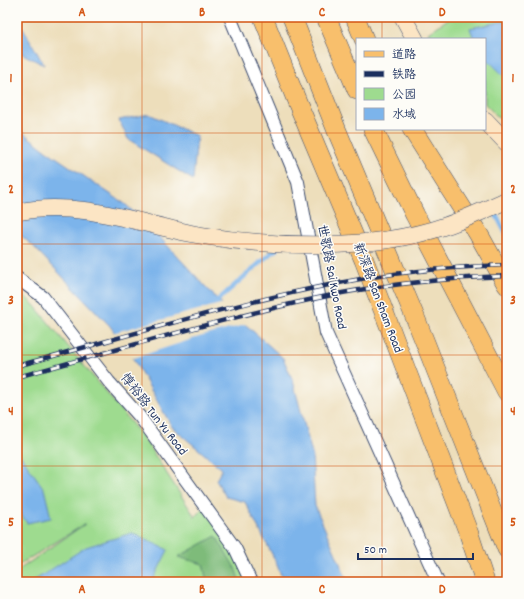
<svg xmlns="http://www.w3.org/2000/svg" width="524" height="599" viewBox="0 0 524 599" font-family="Dekko,'LXGW WenKai TC',sans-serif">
<rect width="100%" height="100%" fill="#fdfcf7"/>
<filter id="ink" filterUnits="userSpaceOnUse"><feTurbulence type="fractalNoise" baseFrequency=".025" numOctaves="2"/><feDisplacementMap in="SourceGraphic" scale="8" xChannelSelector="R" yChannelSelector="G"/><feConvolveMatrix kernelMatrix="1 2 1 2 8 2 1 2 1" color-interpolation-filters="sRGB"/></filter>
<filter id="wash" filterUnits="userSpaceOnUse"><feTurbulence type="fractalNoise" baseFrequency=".012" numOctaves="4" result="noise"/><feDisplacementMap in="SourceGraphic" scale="16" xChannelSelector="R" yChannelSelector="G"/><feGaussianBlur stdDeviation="0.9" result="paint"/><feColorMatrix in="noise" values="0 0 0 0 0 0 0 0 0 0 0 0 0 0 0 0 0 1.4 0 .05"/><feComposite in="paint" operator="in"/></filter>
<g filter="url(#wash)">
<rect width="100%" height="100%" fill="#eddebb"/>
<path fill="#9edb8f" stroke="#5c8576" d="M446,17H507V126L485,104V39H433L428,33L448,19Z
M17,289L34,305L143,437L195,517L204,506L250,582H17V571L85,524L17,566Z"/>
<path fill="#7ebb7a" stroke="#4c756c" d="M216,536L235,568L240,582H207L203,564L178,557Z"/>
<path fill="#7cb4eb" stroke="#4c72a4" d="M17,17L44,65L17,51Z
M500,22H507V79L485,57V39H474L470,28Z
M149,114L197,136L193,180L128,139L119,120Z
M17,128L44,149L125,204L152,229L218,300L283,358L293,381L312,454L315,506L348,582H284L274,558L245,502L226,497L216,480L222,469L172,427L134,360L110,326L33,246L17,232Z
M17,450L44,489L51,518L27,523L17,509Z
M132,533L168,550L152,582H32L86,547Z"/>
<path fill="#eddebb" d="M224,303L248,324L199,337L131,359L112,333Z"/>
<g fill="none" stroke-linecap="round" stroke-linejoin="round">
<path stroke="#7cb4eb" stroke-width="4.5" d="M494,211L507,236
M218,300L272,252L276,250"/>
</g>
</g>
<g filter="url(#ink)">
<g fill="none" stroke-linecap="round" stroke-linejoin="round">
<g stroke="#3a496c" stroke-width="14">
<path id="street" d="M230,17L298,182L326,333L438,582
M17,278L43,297L109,382L140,417L235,548L251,582"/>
</g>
<g stroke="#3a496c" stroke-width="18">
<path id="secondary" d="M403,17L415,39
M485,120L507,143"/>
</g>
<g stroke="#3a496c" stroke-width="20">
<path id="primary" d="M263,17L298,104L364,260L469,534L485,582
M292,17L337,131L415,317L507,549
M326,17L357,90
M355,17L364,39
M373,129L415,215L507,392
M412,129L479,235L507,285"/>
</g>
<use href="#street" stroke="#fff" stroke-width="12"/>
<use href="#secondary" stroke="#fce5c4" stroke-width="17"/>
<use href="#primary" stroke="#f8bf6c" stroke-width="19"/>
<g stroke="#1b2f5e" stroke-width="4.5">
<path id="rail" d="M17,366C124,337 230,304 339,283C394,272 451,267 507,265
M17,377C125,348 232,315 342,293C396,283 452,278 507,276"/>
</g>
<use href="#rail" stroke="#fdfcf7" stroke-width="3" stroke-dasharray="9" stroke-linecap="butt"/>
<g stroke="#3a496c" stroke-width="18" stroke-linecap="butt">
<path id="secondary-bridge" d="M17,212C79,199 139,224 199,235C274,248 373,251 445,226C466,219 487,209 507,200"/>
</g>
<use href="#secondary-bridge" stroke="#fce5c4" stroke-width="17"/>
</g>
</g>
<path fill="none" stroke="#d45514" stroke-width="1" stroke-opacity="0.55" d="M142,17V582M262,17V582M382,17V39M382,129V582M17,133H507M17,244H507M17,355H507M17,466H507"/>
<g text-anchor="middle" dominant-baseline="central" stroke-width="3" stroke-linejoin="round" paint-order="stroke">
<g font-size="13" fill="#1b2f5e" stroke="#fdfcf7">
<text transform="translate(331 277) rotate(79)">世歌路 Sai Kwo Road</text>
<text transform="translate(377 298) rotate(69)">新深路 San Sham Road</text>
<text transform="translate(153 415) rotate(52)">惇裕路 Tun Yu Road</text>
</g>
</g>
<rect width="524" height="599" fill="none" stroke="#fdfcf7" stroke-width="44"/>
<rect x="356" y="38" width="130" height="92" fill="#fdfcf7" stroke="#a3aaba"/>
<rect x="364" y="51" width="20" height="6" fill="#f8bf6c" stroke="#a3aaba"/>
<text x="392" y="58" font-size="12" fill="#1b2f5e">道路</text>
<rect x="364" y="71" width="20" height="6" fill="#1b2f5e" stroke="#a3aaba"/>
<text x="392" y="78" font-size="12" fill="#1b2f5e">铁路</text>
<rect x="364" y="88" width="20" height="12" fill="#9edb8f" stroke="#a3aaba"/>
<text x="392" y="98" font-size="12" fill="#1b2f5e">公园</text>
<rect x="364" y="108" width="20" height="12" fill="#7cb4eb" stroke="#a3aaba"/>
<text x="392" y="118" font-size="12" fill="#1b2f5e">水域</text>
<path d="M358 553v6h115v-6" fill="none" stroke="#1b2f5e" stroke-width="2"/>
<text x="364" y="553" font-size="12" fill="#1b2f5e" stroke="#fdfcf7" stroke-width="3" paint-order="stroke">50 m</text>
<rect x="22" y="22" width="480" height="555" fill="none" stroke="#d45514" stroke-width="1.5"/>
<g font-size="13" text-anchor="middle" font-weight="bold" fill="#d45514">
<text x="82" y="16">A</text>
<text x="202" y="16">B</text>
<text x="322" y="16">C</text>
<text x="442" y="16">D</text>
<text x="11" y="82">1</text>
<text x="513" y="82">1</text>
<text x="11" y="193">2</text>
<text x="513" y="193">2</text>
<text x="11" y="304">3</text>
<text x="513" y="304">3</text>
<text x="11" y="415">4</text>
<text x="513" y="415">4</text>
<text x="11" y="526">5</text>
<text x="513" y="526">5</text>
<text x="82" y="593">A</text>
<text x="202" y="593">B</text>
<text x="322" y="593">C</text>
<text x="442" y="593">D</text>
</g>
</svg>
